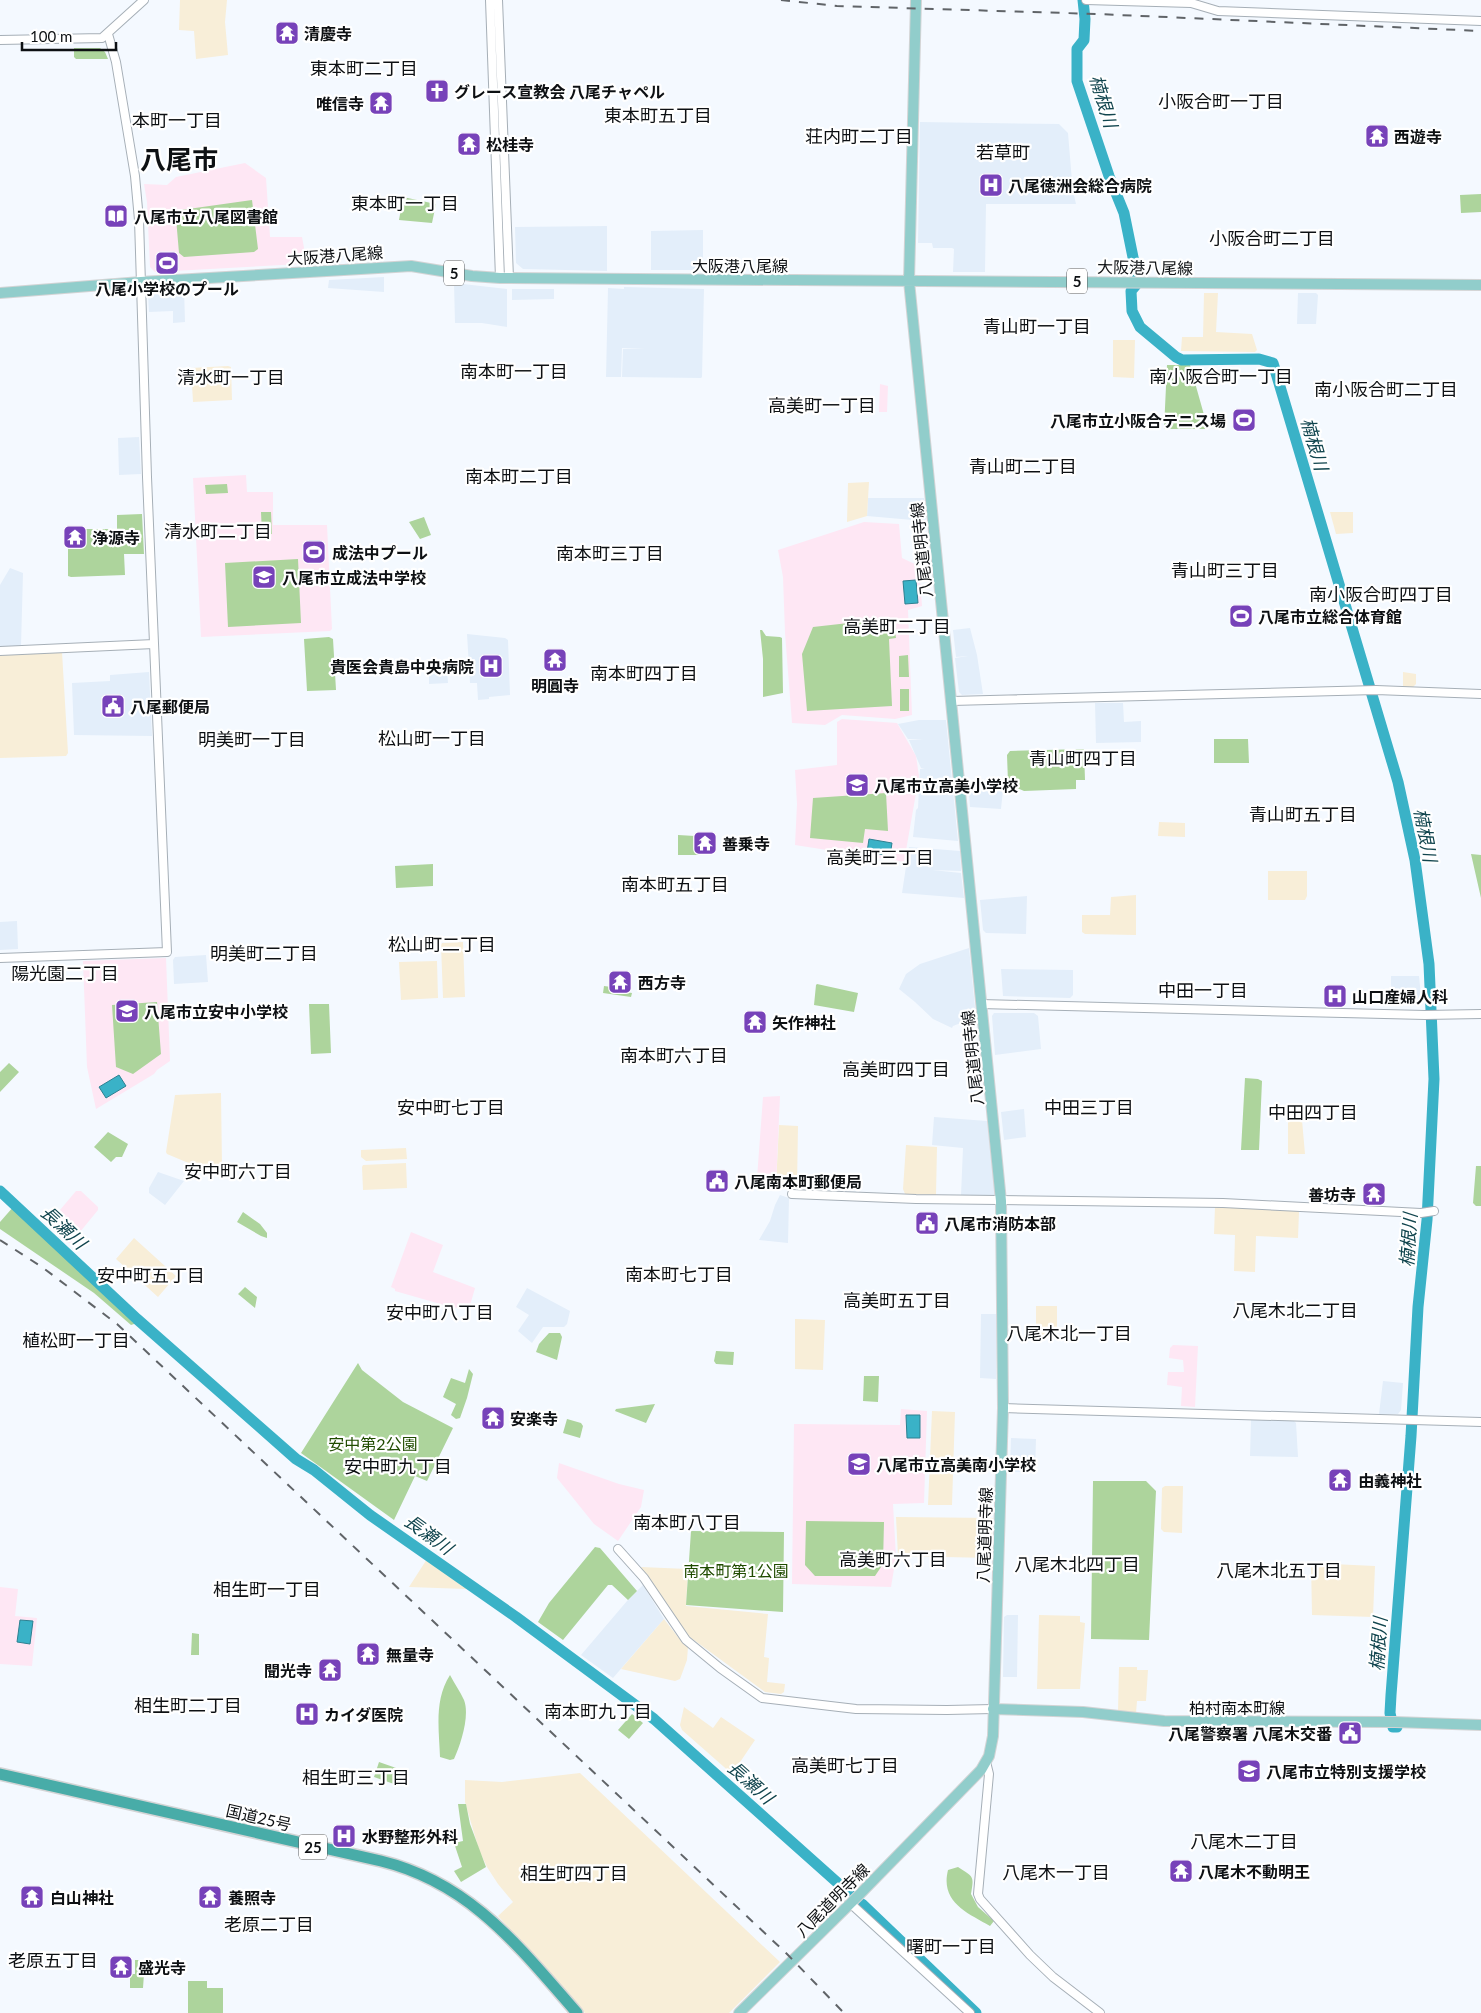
<svg xmlns="http://www.w3.org/2000/svg" width="1481" height="2013" viewBox="0 0 1481 2013" font-family="Lato,'Noto Sans JP',sans-serif">
<rect width="100%" height="100%" fill="#f4f9ff"/>
<path fill="#e3eefa" d="M920,122L1059,124L1068,133L1072,181L1071,182L1076,204H986L985,272H953L954,249L952,248H933L932,243H918Z
M607,226V271L523,269L516,263L515,227Z
M703,230V270H651V231Z
M384,277V292L328,288L329,280Z
M454,283L507,289V327L482,323H455Z
M624,287L704,289L702,377L701,378L622,377L623,349H645L622,348L621,377H606L608,288L624,289Z
M184,288L185,322L173,323V311L149,312L148,293L152,289Z
M512,289H554V299L512,300Z
M1298,293H1316L1318,295L1316,324H1297Z
M139,437L141,474L119,475L118,438Z
M868,498H924L926,519L924,521L867,516Z
M10,568L23,573L21,646L0,647V585Z
M970,628L977,655L983,694L962,695L959,692L955,658L968,656L956,657L953,630Z
M467,634L505,638L508,640L510,695L489,697V699L478,700L477,683H470Z
M429,670H447L448,683L429,684Z
M149,672L152,736L74,735L72,683L110,681V675Z
M1095,703H1123L1124,722L1141,721V742L1096,743Z
M919,720H946L958,841L913,837L916,810L918,808L920,769L925,768H921L909,740L924,739H908L898,724Z
M975,781L1003,790L1001,809L970,807L968,782Z
M909,847L960,851L961,871L932,870L961,873L964,898L902,893Z
M1027,896L1026,934L986,933L983,930L980,900Z
M17,921L18,949L0,950V922Z
M969,948L976,1017L953,1026L952,1028L933,1019L915,1002L899,989L906,974L920,964Z
M206,955L208,982L174,984L173,960L175,957Z
M1001,969L1073,970V995L1070,998L1003,996Z
M1391,976H1419L1421,996L1413,1004H1391Z
M994,1013H1034L1038,1016L1041,1049L995,1055L992,1016Z
M1024,1109L1026,1137L1004,1140L1001,1112Z
M934,1117L987,1121L995,1195H961L963,1148L932,1145Z
M158,1172L184,1181L165,1205L149,1193V1188Z
M780,1195L789,1198L788,1243L759,1240L770,1221L775,1205Z
M527,1288L570,1311L567,1324L564,1327H543L532,1343L518,1331L529,1315L516,1307Z
M981,1314H997L996,1379L980,1378Z
M1383,1381L1403,1383L1401,1410L1398,1414H1379Z
M1251,1420H1293L1296,1423L1298,1457L1250,1456Z
M1011,1438L1036,1439L1035,1472H1013L1010,1470Z
M643,1585L664,1619L613,1678L581,1655L627,1601Z
M1007,1615H1018L1017,1677H1003L1004,1617Z"/>
<path fill="#f8eed8" d="M180,0H227L225,22L228,55L196,59L194,31L179,30Z
M1204,293H1218L1216,332L1252,334L1257,350L1255,352L1181,351L1182,337H1203Z
M1113,340H1135L1134,378L1113,377Z
M228,366L231,367L232,400L193,402L191,368Z
M869,482L867,516L847,522L848,483Z
M1330,512H1353V533L1336,534Z
M62,652L68,753L66,756L0,758V654Z
M1403,672L1416,674V684L1413,687H1403Z
M1159,822L1185,823V837L1158,836Z
M1268,871H1307V896L1305,900H1268Z
M1136,895V935L1085,934L1082,932V915H1110L1111,897Z
M463,942L465,997L443,998L441,945L442,943Z
M437,961L438,998L401,1000L399,962Z
M221,1093L222,1167H198L167,1154L166,1152L175,1095Z
M1288,1119L1302,1120L1305,1154H1288Z
M779,1125L798,1126L797,1187L794,1190L776,1185Z
M906,1145L937,1147L936,1195L905,1194L903,1189Z
M406,1148L407,1159L366,1161L361,1157V1150Z
M406,1163L407,1188L363,1190L362,1167L363,1165Z
M1215,1206L1295,1208L1299,1212L1298,1238L1256,1236L1255,1272L1234,1271L1235,1235L1214,1234Z
M134,1238L176,1276L158,1297L116,1259Z
M1036,1306H1057V1336H1036Z
M795,1319L825,1320L823,1370L795,1369Z
M932,1411L955,1412L952,1505H928Z
M1165,1486H1183L1182,1533L1164,1532L1161,1529L1162,1488Z
M896,1517L993,1518L991,1558L898,1556Z
M427,1559L467,1586L466,1589L409,1587Z
M1311,1563L1375,1566L1373,1617L1312,1615Z
M641,1567L688,1569L686,1606L768,1614L764,1657L769,1658L767,1682L785,1684L784,1692L781,1694L765,1692L687,1635Z
M1039,1615L1080,1616V1622L1085,1623L1080,1689H1037Z
M664,1619L678,1637L688,1647L687,1660L680,1679L675,1681L621,1669Z
M1119,1667H1137V1670H1148L1146,1701H1137L1136,1713L1118,1711Z
M684,1707L713,1728L721,1717L755,1740L732,1774L682,1730L680,1725Z
M580,1773L780,1962L729,2013H585L498,1916L513,1902L498,1884L487,1867L479,1850L465,1802V1780L502,1782Z"/>
<path fill="#fee7f4" d="M245,163L266,178L270,237H302L305,253L301,254V264L155,272L150,267L147,202L144,184L167,185L176,177Z
M880,384L888,386L887,412H879Z
M246,475L247,492H273V525H327L332,629L330,631L201,637L193,478Z
M864,522L899,524L902,558L919,566L922,606L908,610L912,715L895,719L842,715L825,725L792,723L785,633L783,577L778,550Z
M842,719L897,723L916,756L919,776L904,862L795,845L797,804L795,770L837,765V722Z
M166,958L170,1061L157,1070L154,1074L96,1109L87,1067L83,961Z
M780,1096L776,1184L757,1178L763,1097Z
M76,1191H81L98,1207V1210L71,1243H68L50,1226L49,1223Z
M411,1232L443,1245L433,1272L475,1288L469,1309L451,1307L395,1291V1289L391,1287Z
M1173,1345L1198,1346L1195,1407L1181,1406L1182,1387L1167,1385L1168,1372H1184L1183,1360L1169,1358L1170,1348Z
M901,1409L927,1411L924,1503L893,1504L896,1557L891,1587L792,1584L794,1424L900,1425Z
M559,1463L619,1484L644,1490L641,1507L618,1541L594,1524L557,1478Z
M0,1587L18,1589L15,1616L37,1618L32,1666L0,1664Z"/>
<path fill="#add49c" d="M74,48H100L105,52L108,59H76L74,57Z
M1481,194V212L1461,213L1460,195Z
M403,197L436,204L432,223L399,220Z
M252,200L258,249L254,252L184,257L179,253L176,218L181,210Z
M1167,365H1190L1208,429H1164Z
M1253,412L1256,421L1235,428L1232,418Z
M227,484L228,493L206,494L205,485Z
M261,512H271L272,534L262,535Z
M142,514L144,554H124L125,575L71,577L68,576V539H81L80,531H68L69,529H117V515Z
M424,517L431,535L420,539L409,522Z
M298,559L301,623L228,627L225,563Z
M893,618L896,638L889,639L892,706L807,711L802,654L813,627Z
M760,630H762L766,636L780,637L782,638L783,693L763,697V659Z
M329,637L333,639L336,690L307,691L304,639Z
M908,655L909,677H899V656Z
M900,689H909V711H900Z
M1214,739H1248L1249,763H1214Z
M1084,749L1085,780H1076V789L1024,791L1010,785L1008,782L1007,755L1010,751Z
M886,793L888,831L865,829L863,843L810,838L813,798Z
M678,835L695,836L694,849L704,850V855H678Z
M1471,854L1481,855V898Z
M433,864V886L396,888L395,866Z
M817,984L858,993L854,1012L814,1005L816,985Z
M604,986L626,989V992L632,993L631,997L603,993Z
M157,1002L161,1054L133,1074L116,1067L112,1005Z
M309,1004H329L331,1053L311,1054Z
M9,1063L19,1072L0,1092V1072Z
M1245,1078L1258,1079L1262,1081L1259,1150H1241Z
M108,1132L128,1144L122,1157H116L111,1162L94,1147Z
M1476,1166H1481V1206H1476L1473,1203Z
M14,1206L136,1321L134,1324L131,1325L94,1293L0,1229V1222Z
M243,1212L260,1224L267,1233V1238L261,1236L237,1222Z
M245,1287L257,1297L255,1308L238,1294Z
M549,1333H560L562,1337L557,1360L536,1352L539,1344Z
M716,1351L734,1352L733,1365L716,1364L714,1361Z
M358,1363L362,1370L403,1402L453,1428L427,1481L415,1476L394,1520L301,1453Z
M469,1369L473,1374L467,1398L460,1418L456,1419L451,1415L456,1404L443,1397L451,1378L465,1383Z
M864,1376H879L878,1402L863,1401Z
M655,1404L646,1423L615,1411L616,1409Z
M567,1419L581,1423L583,1426L580,1438L563,1433Z
M1093,1481H1146L1156,1491L1149,1640L1091,1639Z
M806,1521L884,1522L883,1564L875,1576H815L805,1565Z
M691,1531L784,1532L783,1612L686,1605Z
M595,1547L600,1548L637,1591L628,1600L612,1585H608L563,1640L538,1622L549,1603Z
M192,1633L199,1634V1655H191Z
M450,1675C454,1683 460,1691 464,1700C470,1715 461,1744 454,1759L450,1760L440,1757C439,1729 434,1700 450,1675Z
M632,1714L643,1723L629,1739L618,1730Z
M379,1762L399,1769L394,1784L374,1777Z
M458,1804H466L470,1824L486,1867L461,1882L454,1871L462,1867L454,1843L463,1841Z
M958,1867C974,1877 974,1876 971,1894L978,1907L994,1921L990,1926C967,1913 940,1902 948,1870Z
M135,1960H145L143,1988H130V1974H135Z
M188,1981H207V1988H223V2013H188Z"/>
<path fill="#3ab2c7" stroke="#2c8191" d="M156,258H178V268H156Z
M309,541H320V563H309Z
M916,580L918,603L905,604L903,581Z
M869,839L892,843L890,856L867,852Z
M119,1075L126,1086L106,1098L99,1087Z
M906,1415H920V1438H907Z
M20,1620L33,1621L30,1644L17,1642Z"/>
<g fill="none" stroke-linecap="round" stroke-linejoin="round">
<path stroke="#3ab2c7" stroke-width="11" d="M1083,0L1085,19L1084,40L1077,49V81L1109,176L1124,213L1136,272V285L1131,291L1132,311L1140,327L1176,357L1182,360L1259,359L1273,363L1398,782L1415,860L1429,964L1434,1079L1427,1220L1418,1307L1411,1436L1391,1695L1390,1713L1393,1727H1397
M0,1191L137,1319L296,1459L314,1470L370,1515L516,1617L654,1719L849,1893
M862,1904L976,2013"/>
<g stroke="#a6afb7" stroke-width="10">
<path id="minor" d="M490,0L500,278
M498,0L509,278
M1086,0L1191,3L1218,11L1481,21
M0,40L102,38L144,0
M0,651L154,644
M952,701L1376,690L1481,694
M0,958L167,952L147,477L139,220L135,176L116,62L108,34
M981,1004L1425,1015L1481,1014
M792,1194L916,1199L1223,1203L1421,1213L1434,1211
M1003,1408L1481,1422
M618,1549L644,1578L686,1640L720,1668L762,1698L856,1709L947,1710L993,1709
M986,1762L989,1774L978,1894L980,1899L1030,1955L1053,1977L1100,2013
M850,1903L970,2013"/>
</g>
<g stroke="#d3d4d5" stroke-width="12">
<path id="major" d="M0,293L141,282L395,267L411,266L472,276L500,278L1481,285
M993,1709L1083,1712L1164,1721L1395,1722L1481,1725
M739,2013L858,1896L981,1770L989,1756L993,1736L1003,1408L1001,1201L909,281L916,0"/>
</g>
<g stroke="#d3d4d5" stroke-width="14">
<path id="highway" d="M0,1774L381,1861C471,1883 519,1947 577,2013"/>
</g>
<use href="#minor" stroke="#fff" stroke-width="8"/>
<use href="#major" stroke="#91cdcb" stroke-width="10"/>
<use href="#highway" stroke="#48aca8" stroke-width="11"/>
<path stroke="#606468" stroke-width="2" stroke-dasharray="9 9" stroke-linecap="butt" d="M781,0L837,6L1097,14L1481,31
M0,1240L42,1267L117,1324L787,1954L844,2013"/>
</g>
<defs>
<g id="temple-square" transform="scale(1.25)"><rect x="-9" y="-9" width="18" height="18" rx="4" fill="#7742b9" stroke="#fff"/><path d="M0-6L5-2H3V0L6.5 2.5H4V6H1.5V3h-3V6H-4V2.5H-6.5L-3 0V-2H-5Z" fill="#fff"/></g>
<g id="church-square" transform="scale(1.25)"><rect x="-9" y="-9" width="18" height="18" rx="4" fill="#7742b9" stroke="#fff"/><path d="M-1.2-6h2.4v3.5h3.3v2.4h-3.3V6h-2.4V-.1h-3.3v-2.4h3.3Z" fill="#fff"/></g>
<g id="hospital-square" transform="scale(1.25)"><rect x="-9" y="-9" width="18" height="18" rx="4" fill="#7742b9" stroke="#fff"/><path d="M-5-5h3v3.5h4V-5h3V5h-3V1.5h-4V5h-3Z" fill="#fff"/></g>
<g id="library-square" transform="scale(1.25)"><rect x="-9" y="-9" width="18" height="18" rx="4" fill="#7742b9" stroke="#fff"/><path d="M-6-4Q-3-5.5-.7-3.5V5Q-3 3-6 4ZM6-4Q3-5.5 .7-3.5V5Q3 3 6 4Z" fill="#fff"/></g>
<g id="stadium-square" transform="scale(1.25)"><rect x="-9" y="-9" width="18" height="18" rx="4" fill="#7742b9" stroke="#fff"/><path d="M0-5a6.5 5 0 1 0 0 10a6.5 5 0 1 0 0-10ZM-3.5-1.8h7v3.6h-7Z" fill="#fff"/></g>
<g id="school-square" transform="scale(1.25)"><rect x="-9" y="-9" width="18" height="18" rx="4" fill="#7742b9" stroke="#fff"/><path d="M0-5L7-2L0 1L-7-2ZM-4 1L0 2.5L4 1V4Q0 6-4 4Z" fill="#fff"/></g>
<g id="civic-square" transform="scale(1.25)"><rect x="-9" y="-9" width="18" height="18" rx="4" fill="#7742b9" stroke="#fff"/><path d="M-.6-6.5H3V-4.5H.6V-3L4-1V1h2V6H-6V1h2V-1L-.6-3ZM-1.2 2.5V6h2.4V2.5Z" fill="#fff"/></g>
</defs>
<g fill-rule="evenodd">
<use href="#temple-square" x="287" y="33"/>
<use href="#church-square" x="437" y="91"/>
<use href="#temple-square" x="381" y="103"/>
<use href="#temple-square" x="1377" y="136"/>
<use href="#temple-square" x="469" y="144"/>
<use href="#hospital-square" x="991" y="185"/>
<use href="#library-square" x="116" y="216"/>
<use href="#stadium-square" x="167" y="263"/>
<use href="#stadium-square" x="1244" y="420"/>
<use href="#temple-square" x="75" y="537"/>
<use href="#stadium-square" x="314" y="552"/>
<use href="#school-square" x="264" y="577"/>
<use href="#stadium-square" x="1241" y="616"/>
<use href="#temple-square" x="555" y="660"/>
<use href="#hospital-square" x="491" y="666"/>
<use href="#civic-square" x="113" y="706"/>
<use href="#school-square" x="857" y="785"/>
<use href="#temple-square" x="705" y="843"/>
<use href="#temple-square" x="620" y="982"/>
<use href="#hospital-square" x="1335" y="996"/>
<use href="#school-square" x="127" y="1011"/>
<use href="#temple-square" x="755" y="1022"/>
<use href="#civic-square" x="717" y="1181"/>
<use href="#temple-square" x="1374" y="1194"/>
<use href="#civic-square" x="927" y="1223"/>
<use href="#temple-square" x="493" y="1418"/>
<use href="#school-square" x="859" y="1464"/>
<use href="#temple-square" x="1340" y="1480"/>
<use href="#temple-square" x="368" y="1654"/>
<use href="#temple-square" x="330" y="1670"/>
<use href="#hospital-square" x="307" y="1714"/>
<use href="#civic-square" x="1350" y="1733"/>
<use href="#school-square" x="1249" y="1771"/>
<use href="#hospital-square" x="344" y="1836"/>
<use href="#temple-square" x="1181" y="1871"/>
<use href="#temple-square" x="32" y="1897"/>
<use href="#temple-square" x="210" y="1897"/>
<use href="#temple-square" x="121" y="1967"/>
</g>
<g text-anchor="middle" dominant-baseline="central" stroke-width="4.5" stroke-linejoin="round" paint-order="stroke">
<g fill="#fff" stroke="#56585a" stroke-width="1">
<rect x="444" y="260.5" width="20" height="25" rx="4"/>
<rect x="1067" y="268.5" width="20" height="25" rx="4"/>
<rect x="299" y="1834.5" width="28" height="25" rx="4"/>
</g>
<g font-size="15" font-weight="bold" fill="#0d1013">
<text x="454" y="273">5</text>
<text x="1077" y="281">5</text>
<text x="313" y="1847">25</text>
</g>
<g font-size="16" font-weight="bold" fill="#0d1013" stroke="#fff" text-anchor="start">
<text x="304" y="33">清慶寺</text>
<text x="454" y="91">グレース宣教会 八尾チャペル</text>
<text x="364" y="103" text-anchor="end">唯信寺</text>
<text x="1394" y="136">西遊寺</text>
<text x="486" y="144">松桂寺</text>
<text x="1008" y="185">八尾徳洲会総合病院</text>
<text x="134" y="216">八尾市立八尾図書館</text>
<text x="167" y="288" text-anchor="middle">八尾小学校のプール</text>
<text x="1226" y="420" text-anchor="end">八尾市立小阪合テニス場</text>
<text x="92" y="537">浄源寺</text>
<text x="332" y="552">成法中プール</text>
<text x="282" y="577">八尾市立成法中学校</text>
<text x="1258" y="616">八尾市立総合体育館</text>
<text x="474" y="666" text-anchor="end">貴医会貴島中央病院</text>
<text x="555" y="685" text-anchor="middle">明圓寺</text>
<text x="130" y="706">八尾郵便局</text>
<text x="874" y="785">八尾市立高美小学校</text>
<text x="722" y="843">善乗寺</text>
<text x="638" y="982">西方寺</text>
<text x="1352" y="996">山口産婦人科</text>
<text x="144" y="1011">八尾市立安中小学校</text>
<text x="772" y="1022">矢作神社</text>
<text x="734" y="1181">八尾南本町郵便局</text>
<text x="1356" y="1194" text-anchor="end">善坊寺</text>
<text x="944" y="1223">八尾市消防本部</text>
<text x="510" y="1418">安楽寺</text>
<text x="876" y="1464">八尾市立高美南小学校</text>
<text x="1358" y="1480">由義神社</text>
<text x="386" y="1654">無量寺</text>
<text x="312" y="1670" text-anchor="end">聞光寺</text>
<text x="324" y="1714">カイダ医院</text>
<text x="1332" y="1733" text-anchor="end">八尾警察署 八尾木交番</text>
<text x="1266" y="1771">八尾市立特別支援学校</text>
<text x="362" y="1836">水野整形外科</text>
<text x="1198" y="1871">八尾木不動明王</text>
<text x="50" y="1897">白山神社</text>
<text x="228" y="1897">養照寺</text>
<text x="138" y="1967">盛光寺</text>
</g>
<g font-size="16" fill="#0d1013" stroke="#fff">
<text transform="translate(335 255) rotate(-4)">大阪港八尾線</text>
<text x="740" y="265">大阪港八尾線</text>
<text transform="translate(1145 267) rotate(1)">大阪港八尾線</text>
<text transform="translate(921 550) rotate(-96)">八尾道明寺線</text>
<text transform="translate(972 1058) rotate(-96)">八尾道明寺線</text>
<text transform="translate(984 1535) rotate(-88)">八尾道明寺線</text>
<text x="1237" y="1707">柏村南本町線</text>
<text transform="translate(259 1817) rotate(13)">国道25号</text>
<text transform="translate(832 1900) rotate(-45)">八尾道明寺線</text>
</g>
<g font-size="16" fill="#204c01" stroke="#fff">
<text x="373" y="1443">安中第2公園</text>
<text x="736" y="1570">南本町第1公園</text>
</g>
<g font-size="18" fill="#0d1013" stroke="#fff">
<text x="364" y="68">東本町二丁目</text>
<text x="1221" y="101">小阪合町一丁目</text>
<text x="658" y="115">東本町五丁目</text>
<text x="177" y="120">本町一丁目</text>
<text x="859" y="136">荘内町二丁目</text>
<text x="1003" y="152">若草町</text>
<text x="405" y="203">東本町一丁目</text>
<text x="1272" y="238">小阪合町二丁目</text>
<text x="1037" y="326">青山町一丁目</text>
<text x="514" y="371">南本町一丁目</text>
<text x="1221" y="376">南小阪合町一丁目</text>
<text x="231" y="377">清水町一丁目</text>
<text x="1386" y="389">南小阪合町二丁目</text>
<text x="822" y="405">高美町一丁目</text>
<text x="1023" y="466">青山町二丁目</text>
<text x="519" y="476">南本町二丁目</text>
<text x="218" y="531">清水町二丁目</text>
<text x="610" y="553">南本町三丁目</text>
<text x="1225" y="570">青山町三丁目</text>
<text x="1381" y="594">南小阪合町四丁目</text>
<text x="897" y="626">高美町二丁目</text>
<text x="644" y="673">南本町四丁目</text>
<text x="432" y="738">松山町一丁目</text>
<text x="252" y="739">明美町一丁目</text>
<text x="1083" y="758">青山町四丁目</text>
<text x="1303" y="814">青山町五丁目</text>
<text x="880" y="857">高美町三丁目</text>
<text x="675" y="884">南本町五丁目</text>
<text x="442" y="944">松山町二丁目</text>
<text x="264" y="953">明美町二丁目</text>
<text x="65" y="973">陽光園二丁目</text>
<text x="1203" y="990">中田一丁目</text>
<text x="674" y="1055">南本町六丁目</text>
<text x="896" y="1069">高美町四丁目</text>
<text x="451" y="1107">安中町七丁目</text>
<text x="1089" y="1107">中田三丁目</text>
<text x="1313" y="1112">中田四丁目</text>
<text x="238" y="1171">安中町六丁目</text>
<text x="679" y="1274">南本町七丁目</text>
<text x="151" y="1275">安中町五丁目</text>
<text x="897" y="1300">高美町五丁目</text>
<text x="1295" y="1310">八尾木北二丁目</text>
<text x="440" y="1312">安中町八丁目</text>
<text x="1069" y="1333">八尾木北一丁目</text>
<text x="76" y="1340">植松町一丁目</text>
<text x="398" y="1466">安中町九丁目</text>
<text x="687" y="1522">南本町八丁目</text>
<text x="893" y="1559">高美町六丁目</text>
<text x="1077" y="1564">八尾木北四丁目</text>
<text x="1279" y="1570">八尾木北五丁目</text>
<text x="267" y="1589">相生町一丁目</text>
<text x="188" y="1705">相生町二丁目</text>
<text x="598" y="1711">南本町九丁目</text>
<text x="845" y="1765">高美町七丁目</text>
<text x="356" y="1777">相生町三丁目</text>
<text x="1244" y="1841">八尾木二丁目</text>
<text x="1056" y="1872">八尾木一丁目</text>
<text x="574" y="1873">相生町四丁目</text>
<text x="269" y="1924">老原二丁目</text>
<text x="951" y="1946">曙町一丁目</text>
<text x="53" y="1960">老原五丁目</text>
</g>
<g font-size="18" font-style="italic" fill="#11454e" stroke="#fff">
<text transform="translate(1104 101) rotate(73)">楠根川</text>
<text transform="translate(1315 444) rotate(74)">楠根川</text>
<text transform="translate(1426 835) rotate(79)">楠根川</text>
<text transform="translate(64 1227) rotate(43)">長瀬川</text>
<text transform="translate(1408 1240) rotate(-86)">楠根川</text>
<text transform="translate(429 1534) rotate(36)">長瀬川</text>
<text transform="translate(1378 1644) rotate(-86)">楠根川</text>
<text transform="translate(751 1782) rotate(42)">長瀬川</text>
</g>
<g font-size="26" font-weight="bold" fill="#0d1013" stroke="#fff">
<text x="179" y="159">八尾市</text>
</g>
</g>
<path d="M22 42v8h94v-8" fill="none" stroke="#0d1013" stroke-width="2.5"/>
<text x="30" y="42" font-size="15" fill="#0d1013" stroke="#ffffff" stroke-width="4" paint-order="stroke">100 m</text>
</svg>
